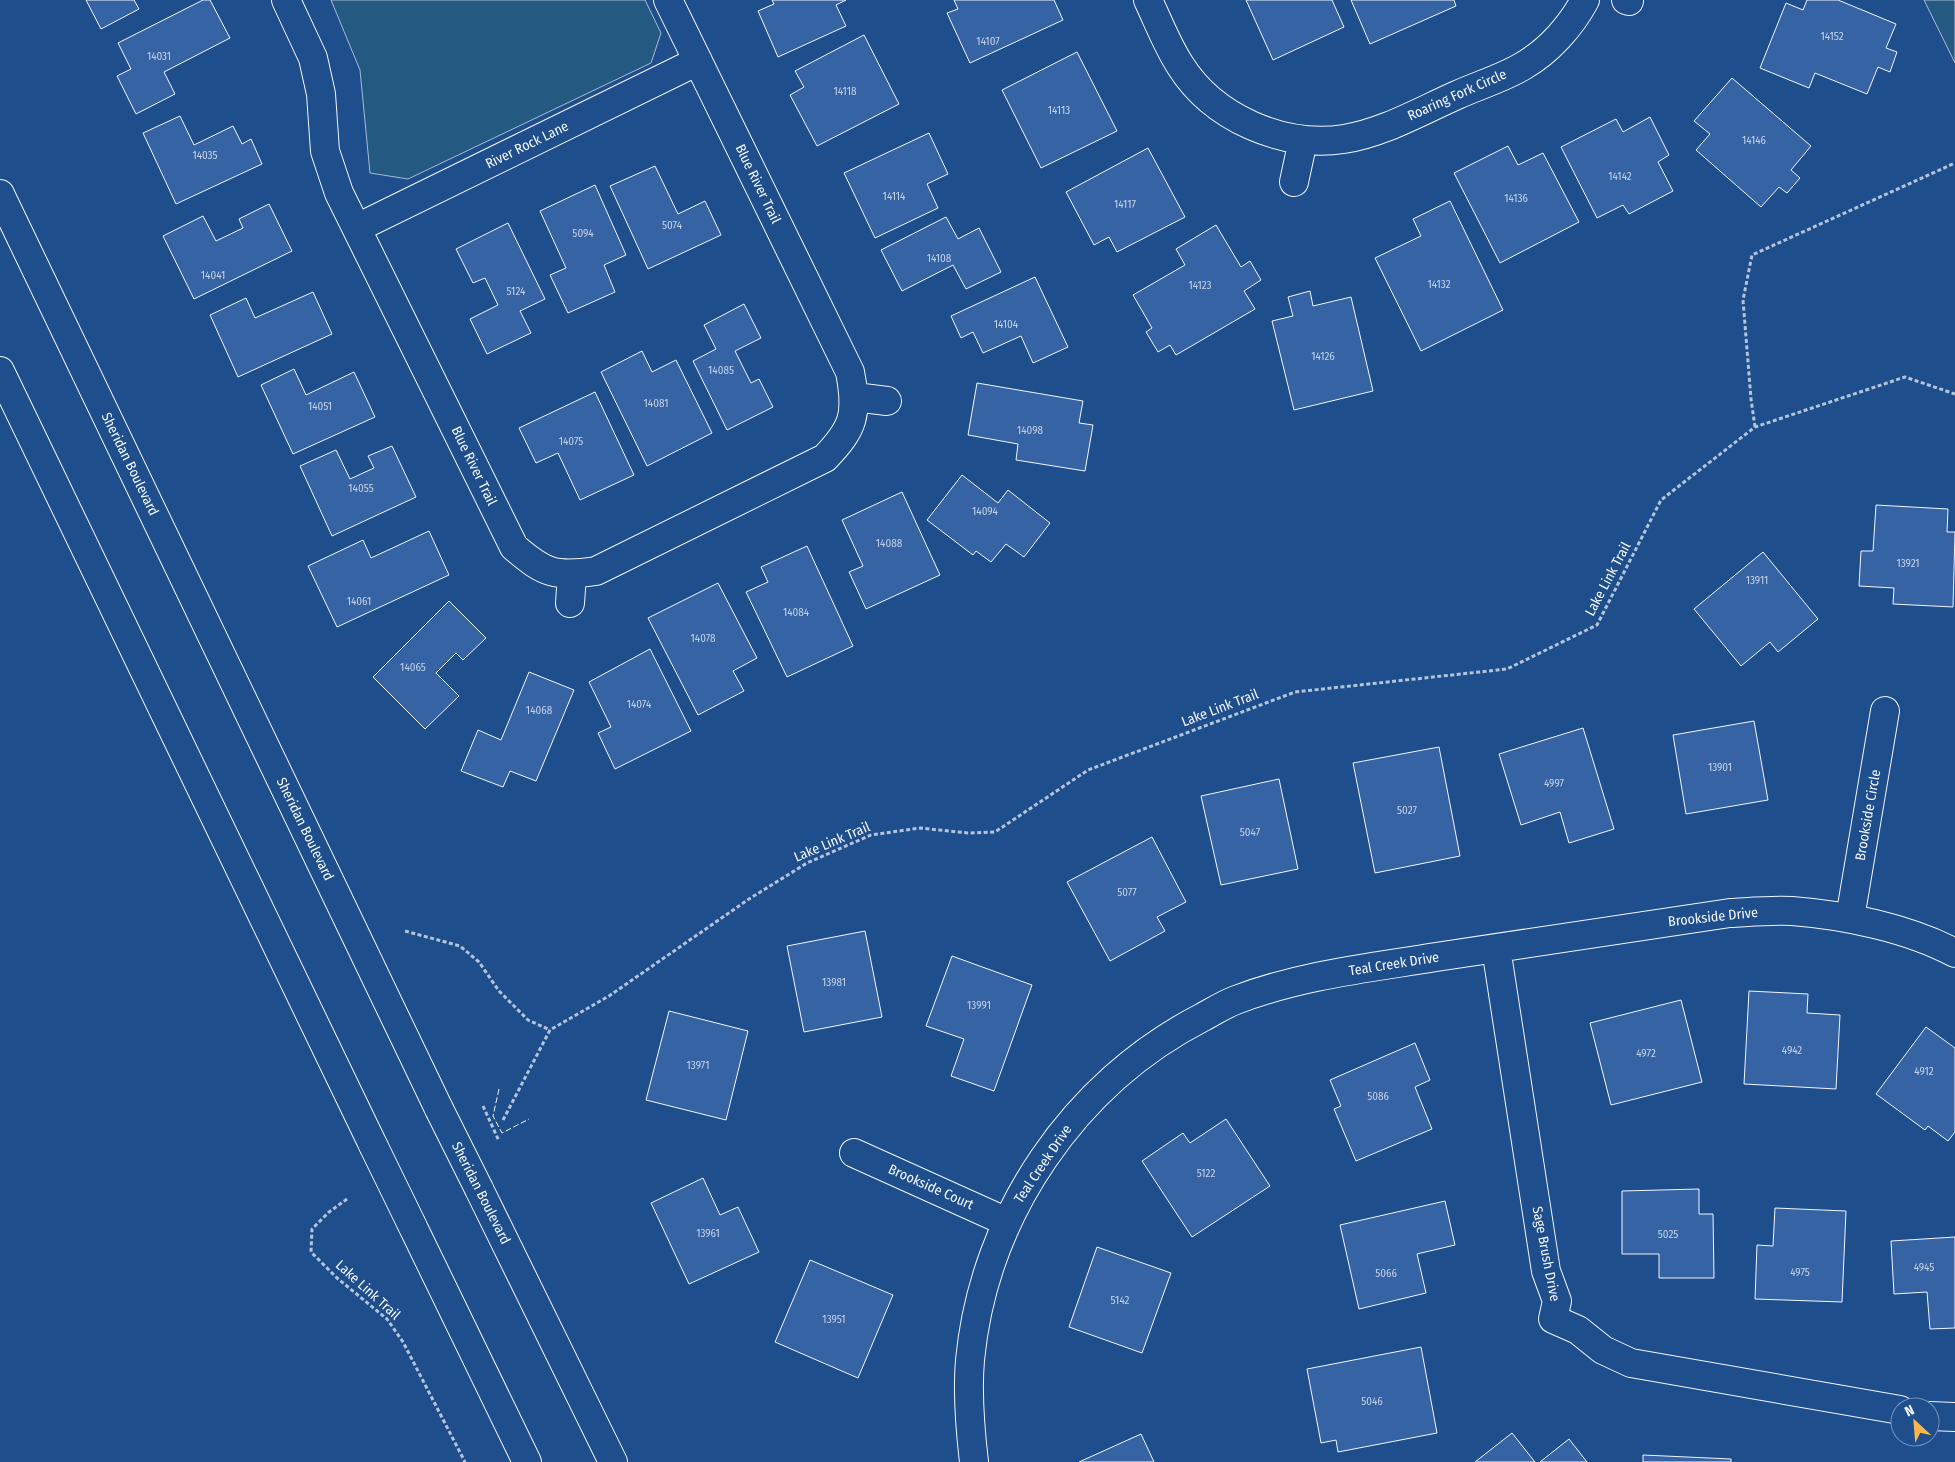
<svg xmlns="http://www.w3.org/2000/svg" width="1955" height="1462" viewBox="0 0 1955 1462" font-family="'Fira Sans Condensed',sans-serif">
<rect width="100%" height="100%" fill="#1f4e8c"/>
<path fill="#245a82" stroke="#a8bbd7" d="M331,0H645L661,33L651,63L408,179L370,173L360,70Z
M1924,0H1955V63Z"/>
<path fill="#3563a3" stroke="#f2f6ff" d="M86,0H134L139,9L101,29Z
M203,0H210L230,38L164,72L175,94L136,114L117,76L131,69L118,43Z
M772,0H846L836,5L846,26L778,57L758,11L774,4Z
M954,0H1054L1063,20L970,63L947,13L958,9Z
M1246,0H1332L1344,27L1273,60Z
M1351,0H1454L1456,6L1370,44Z
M1807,0H1838L1896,24L1886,48L1897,52L1890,72L1878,67L1867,94L1815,73L1809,88L1760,68L1786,3L1803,10Z
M864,35L899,104L817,146L790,95L804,87L795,71Z
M1077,52L1117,131L1041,168L1002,90Z
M1732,78L1811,146L1791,170L1800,178L1787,193L1779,187L1761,207L1696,150L1710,134L1694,121Z
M180,116L194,145L233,126L242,144L251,139L262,164L176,204L143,133Z
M1650,117L1669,155L1658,162L1673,191L1629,214L1623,205L1597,218L1561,147L1616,119L1623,132Z
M929,133L948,174L927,184L938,208L875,238L844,173Z
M1508,146L1518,165L1543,153L1579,222L1500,263L1454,173Z
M1148,148L1185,217L1117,252L1109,237L1094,245L1066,192Z
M655,166L678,214L705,201L721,235L648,269L610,186Z
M595,185L626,255L604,265L615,292L568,313L550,275L566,268L540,211Z
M1450,201L1503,310L1421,351L1375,258L1421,236L1413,219Z
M269,204L292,251L194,299L163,236L203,216L216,241L243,228L239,219Z
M946,217L958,239L979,228L1001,272L966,289L953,265L902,291L881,250Z
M508,223L545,299L520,311L531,333L487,354L470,319L498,305L485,278L473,283L456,249Z
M1216,225L1241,267L1250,261L1261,280L1244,291L1255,309L1176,355L1170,345L1158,352L1146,332L1152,328L1133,295L1185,265L1176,249Z
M1035,277L1068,347L1033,363L1021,336L983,353L973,332L961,338L951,316Z
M1310,291L1313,306L1351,297L1373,391L1294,410L1272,321L1293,316L1288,297Z
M313,292L332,334L238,377L210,315L246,298L255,318Z
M744,304L761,338L735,351L751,383L759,379L773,407L727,430L693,361L716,349L704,325Z
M642,351L652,372L676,360L712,433L647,466L601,372Z
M294,369L306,395L354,372L375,417L293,454L261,385Z
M977,383L1083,401L1079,423L1093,425L1085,471L1016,460L1018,444L968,435Z
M595,392L634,475L580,500L558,453L536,463L519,428Z
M392,446L416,497L332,536L300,466L336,450L350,479L374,468L368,456Z
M962,475L998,503L1008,490L1050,523L1024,557L1006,544L991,562L976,551L973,555L927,520Z
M902,492L940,575L866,609L849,572L863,566L842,520Z
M1876,505L1948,509L1947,532H1955L1953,607L1893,604L1894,588L1859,586L1861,551H1873Z
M429,531L449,575L337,627L308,566L363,540L371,558Z
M807,546L853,646L787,677L746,592L768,582L761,567Z
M1763,552L1818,619L1778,652L1770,642L1741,666L1694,609Z
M718,583L757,658L733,671L744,691L698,715L648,618Z
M449,601L486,638L463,660L456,653L436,673L459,696L425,729L373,677Z
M650,649L691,731L615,769L598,733L611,727L589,682Z
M529,672L574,690L536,781L510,771L503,787L461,771L478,730L501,740Z
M1754,721L1768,800L1686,814L1673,735Z
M1583,728L1614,829L1569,843L1560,812L1521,825L1499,754Z
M1439,747L1460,856L1375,873L1353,763Z
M1279,779L1298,869L1221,885L1201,796Z
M1152,837L1186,902L1157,917L1165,931L1110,961L1067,882Z
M865,931L882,1017L804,1032L787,946Z
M952,956L1032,985L994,1091L951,1076L964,1039L926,1026Z
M1749,991L1808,994L1807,1013L1840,1015L1836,1089L1744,1084Z
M1681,1000L1702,1082L1611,1105L1590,1023Z
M669,1011L748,1031L726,1120L646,1100Z
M1926,1027L1955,1048V1132L1948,1141L1928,1126L1925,1130L1876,1094Z
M1415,1043L1430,1080L1415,1087L1432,1129L1356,1161L1334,1109L1341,1106L1330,1080Z
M1226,1119L1270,1186L1192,1237L1142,1161L1183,1133L1190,1143Z
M703,1178L720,1215L738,1207L759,1252L689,1284L651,1203Z
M1699,1189V1214H1713L1714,1278H1659V1254H1622V1191Z
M1445,1201L1455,1245L1417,1254L1426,1293L1359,1309L1340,1225Z
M1775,1208L1846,1211L1842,1302L1755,1299L1757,1245L1773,1246Z
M1955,1237V1328L1930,1329L1927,1292L1894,1294L1891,1241Z
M1097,1247L1171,1273L1142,1353L1069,1327Z
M810,1260L893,1295L858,1378L775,1342Z
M1421,1347L1437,1433L1338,1452L1336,1440L1321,1443L1307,1369Z
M1512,1433L1535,1462H1475Z
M1141,1434L1154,1462H1079Z
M1569,1439L1587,1462H1540Z
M1643,1455L1731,1459V1462H1643Z"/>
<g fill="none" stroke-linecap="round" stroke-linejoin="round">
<g stroke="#f2f6ff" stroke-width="30">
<path id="minor" d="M286,0L313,58L321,94L325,151L339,193L514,547C545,574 556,577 596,571L825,458C854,428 858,414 850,372L668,0
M1148,0C1158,21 1167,45 1180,65C1213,118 1282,148 1344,139C1383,133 1421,111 1457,95C1479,85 1503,78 1523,66C1549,51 1571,26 1585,0
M1626,0L1629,1
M1294,182L1303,140
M357,228L698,61
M855,397L887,401
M570,603L572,575
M1850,918L1885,711
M1496,948L1546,1271L1557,1301L1553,1319L1578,1330L1603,1350L1631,1363L1900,1410
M854,1153L1007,1222
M1930,1416L1955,1417
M974,1462C970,1428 967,1394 970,1360C984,1215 1074,1083 1203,1017C1214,1011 1225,1004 1236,1000C1301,975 1369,968 1436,957C1534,942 1632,927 1730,913C1750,912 1772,910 1792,911C1844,915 1908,928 1955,953"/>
</g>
<g stroke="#f2f6ff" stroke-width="30">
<path id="primary" d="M0,194L439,1109
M0,371L373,1145
M479,1189L613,1462
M412,1225L527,1462"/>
</g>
<path stroke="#b3c4dc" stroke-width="3" stroke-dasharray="4 2.5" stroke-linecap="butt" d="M1755,427L1751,399L1743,300L1752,255L1955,163
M405,931L460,946L479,962L499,991L528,1020L550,1030
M503,1120L550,1030L609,996L749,899L807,863L871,835L920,828L968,833L995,832L1088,770L1295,692L1507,669L1597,625L1661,500L1755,427L1905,377L1955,394
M347,1199L329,1212L312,1229L311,1252L337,1278L387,1319L403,1342L465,1462"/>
<use href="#minor" stroke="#1f4e8c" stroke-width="28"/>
<use href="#primary" stroke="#1f4e8c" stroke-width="28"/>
<g stroke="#f2f6ff" stroke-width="30" stroke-linecap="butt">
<path id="primary-bridge" d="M439,1109L479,1189
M373,1145L412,1225"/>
</g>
<path stroke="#b3c4dc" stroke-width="3" stroke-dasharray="4 2.5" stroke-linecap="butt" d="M483,1106L499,1141"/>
<use href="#primary-bridge" stroke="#1f4e8c" stroke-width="28"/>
<path stroke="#f2f6ff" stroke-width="1" stroke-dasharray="6 2.5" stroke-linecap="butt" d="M499,1089L493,1116L502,1133L529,1119"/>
</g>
<g text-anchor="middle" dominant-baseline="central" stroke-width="4" stroke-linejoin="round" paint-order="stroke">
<g font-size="11" fill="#c3d1e8">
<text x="1832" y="36">14152</text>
<text x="988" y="41">14107</text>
<text x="159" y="56">14031</text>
<text x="845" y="91">14118</text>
<text x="1059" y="110">14113</text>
<text x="1754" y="140">14146</text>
<text x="205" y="155">14035</text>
<text x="1620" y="176">14142</text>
<text x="894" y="196">14114</text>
<text x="1516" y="198">14136</text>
<text x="1125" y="204">14117</text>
<text x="672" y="225">5074</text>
<text x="583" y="233">5094</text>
<text x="939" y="258">14108</text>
<text x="213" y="275">14041</text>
<text x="1439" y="284">14132</text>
<text x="1200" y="285">14123</text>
<text x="516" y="291">5124</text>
<text x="1006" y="324">14104</text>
<text x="1323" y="356">14126</text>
<text x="721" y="370">14085</text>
<text x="656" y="403">14081</text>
<text x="320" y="406">14051</text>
<text x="1030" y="430">14098</text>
<text x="571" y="441">14075</text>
<text x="361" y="488">14055</text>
<text x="985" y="511">14094</text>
<text x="889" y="543">14088</text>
<text x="1908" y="563">13921</text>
<text x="1757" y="580">13911</text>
<text x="359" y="601">14061</text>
<text x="796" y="612">14084</text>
<text x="703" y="638">14078</text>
<text x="413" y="667">14065</text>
<text x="639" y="704">14074</text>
<text x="539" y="710">14068</text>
<text x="1720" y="767">13901</text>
<text x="1554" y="783">4997</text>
<text x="1407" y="810">5027</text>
<text x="1250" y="832">5047</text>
<text x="1127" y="892">5077</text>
<text x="834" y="982">13981</text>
<text x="979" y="1005">13991</text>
<text x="1792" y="1050">4942</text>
<text x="1646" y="1053">4972</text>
<text x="698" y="1065">13971</text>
<text x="1924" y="1071">4912</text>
<text x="1378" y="1096">5086</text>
<text x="1206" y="1173">5122</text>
<text x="708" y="1233">13961</text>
<text x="1668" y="1234">5025</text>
<text x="1924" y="1267">4945</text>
<text x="1800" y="1272">4975</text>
<text x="1386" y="1273">5066</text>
<text x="1120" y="1300">5142</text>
<text x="834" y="1319">13951</text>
<text x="1372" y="1401">5046</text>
</g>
<g font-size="14" fill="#f2f6ff" stroke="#1f4e8c">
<text transform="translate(1457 95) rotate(-24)">Roaring Fork Circle</text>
<text transform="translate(527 145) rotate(-26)">River Rock Lane</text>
<text transform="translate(758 184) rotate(64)">Blue River Trail</text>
<text transform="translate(130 464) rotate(64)">Sheridan Boulevard</text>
<text transform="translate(474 466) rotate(64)">Blue River Trail</text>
<text transform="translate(1608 579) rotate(-62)">Lake Link Trail</text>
<text transform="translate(1220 708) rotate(-21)">Lake Link Trail</text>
<text transform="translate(1868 815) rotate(-80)">Brookside Circle</text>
<text transform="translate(305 829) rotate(64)">Sheridan Boulevard</text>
<text transform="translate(832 842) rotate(-23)">Lake Link Trail</text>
<text transform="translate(1713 917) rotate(-6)">Brookside Drive</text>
<text transform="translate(1394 964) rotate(-9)">Teal Creek Drive</text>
<text transform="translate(1043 1164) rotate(-56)">Teal Creek Drive</text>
<text transform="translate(931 1187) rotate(24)">Brookside Court</text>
<text transform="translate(481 1193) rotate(63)">Sheridan Boulevard</text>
<text transform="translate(1546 1254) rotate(79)">Sage Brush Drive</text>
<text transform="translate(368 1290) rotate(42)">Lake Link Trail</text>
</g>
</g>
<g transform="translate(1915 1422) rotate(334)"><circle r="24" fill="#1f4e8c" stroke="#7391ba"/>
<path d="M0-4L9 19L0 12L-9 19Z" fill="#ffb74d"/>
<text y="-8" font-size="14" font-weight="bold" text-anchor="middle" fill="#f2f6ff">N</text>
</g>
</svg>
